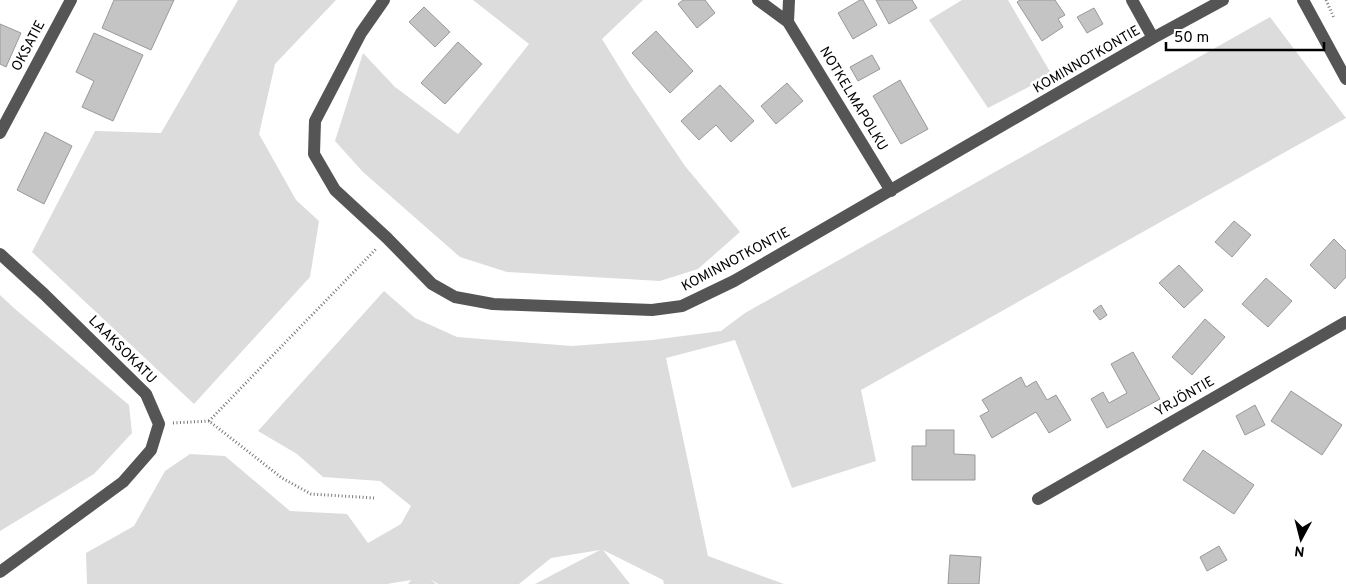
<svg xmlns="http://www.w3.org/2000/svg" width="1346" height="584" viewBox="0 0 1346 584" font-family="Overpass,sans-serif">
<rect width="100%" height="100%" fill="#fff"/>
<path fill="#dcdcdc" d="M238,0H336L275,64L259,134L296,200L319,221L310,277L194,404L32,252L95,131L161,133Z
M473,0H643L602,39L631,86L685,166L740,232L698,269L660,281L507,272L460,257L363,172L335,141L363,53L395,87L458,134L529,44Z
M962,0H1008L1052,75L988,108L929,20Z
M1270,17L1346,118L861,390L876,461L792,488L735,340L666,358L708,556L784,584H664L663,580L603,550L630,584H535L600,550L551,558L519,584H438L430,579L436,584H408L411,580L387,584H87L86,553L134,526L165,471L190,454L225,456L290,511L347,514L368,543L401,524L411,506L380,481L323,477L297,454L258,431L384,291L415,318L457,337L572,346L652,340L721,331L745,313Z
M0,295L15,309L129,405L132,433L94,474L0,531Z"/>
<path fill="#c4c4c4" stroke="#999" d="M114,0H174L151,50L102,28Z
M683,0H705L715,13L697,28L678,4Z
M860,0H863L877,25L853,39L838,13Z
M876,0H912L917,8L889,24Z
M1020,0H1055L1065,15L1058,19L1063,27L1042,41L1017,2Z
M424,7L450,32L435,47L409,22Z
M1094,8L1103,24L1087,33L1077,17Z
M0,24L21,33L6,67L0,64Z
M656,31L693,71L670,93L632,53Z
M94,33L143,55L113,121L82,107L94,81L76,72Z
M458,42L482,64L445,104L421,83Z
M872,55L880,69L858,81L850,67Z
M900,80L928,129L901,144L873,96Z
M787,83L803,101L776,124L761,106Z
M720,85L754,121L731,142L716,125L699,140L681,121Z
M45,132L72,146L44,204L17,190Z
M1234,221L1251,235L1232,257L1215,242Z
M1334,239L1346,251V277L1335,289L1310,265Z
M1179,265L1203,290L1184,308L1159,283Z
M1266,278L1292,301L1268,327L1242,304Z
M1101,305L1107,315L1100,320L1093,311Z
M1205,319L1225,337L1192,375L1172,357Z
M1133,352L1160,399L1107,428L1091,399L1103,392L1109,403L1127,393L1111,364Z
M1021,377L1026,387L1036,381L1047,400L1056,395L1071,420L1049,433L1036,412L992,438L980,416L989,411L982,400Z
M1291,391L1342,425L1322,455L1271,421Z
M1255,405L1265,425L1245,435L1236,416Z
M926,430H954V454L975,455V480H912V446H926Z
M1203,450L1254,485L1234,514L1183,480Z
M1219,546L1227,560L1207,571L1200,557Z
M950,555L981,557L979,584H948Z"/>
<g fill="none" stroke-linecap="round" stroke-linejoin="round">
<path stroke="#777" stroke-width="3" stroke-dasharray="1 2.5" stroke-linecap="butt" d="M1326,0L1334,18
M209,421L376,249
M173,423L209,421L282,478L311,494L374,498"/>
<path stroke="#555" stroke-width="12" d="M384,0L361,33L315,121L314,154L335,190L387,238L432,284L455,297L493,304L652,310L682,306L734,281L1153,38L1223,0
M758,0L788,22L891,191
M1132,0L1153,38
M1303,0L1346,79
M788,22L789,0
M0,133L71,0
M0,254L44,294L146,394L159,424L151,450L123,482L0,572
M1038,499L1346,322"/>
</g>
<g text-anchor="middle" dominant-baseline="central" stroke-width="5" stroke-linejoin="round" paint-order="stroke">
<g font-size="14" fill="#000" stroke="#fff">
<text transform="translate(29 46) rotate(-62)">OKSATIE</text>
<text transform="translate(1087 60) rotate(-30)">KOMINNOTKONTIE</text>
<text transform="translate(853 99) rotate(59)">NOTKELMAPOLKU</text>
<text transform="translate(736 260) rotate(-28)">KOMINNOTKONTIE</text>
<text transform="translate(122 350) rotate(45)">LAAKSOKATU</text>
<text transform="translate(1185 397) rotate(-30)">YRJÖNTIE</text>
</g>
</g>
<g transform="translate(1301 539) rotate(187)" stroke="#ffffff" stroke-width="4" paint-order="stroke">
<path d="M0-4L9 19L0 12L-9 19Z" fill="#000000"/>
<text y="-8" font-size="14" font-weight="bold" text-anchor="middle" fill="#000000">N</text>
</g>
<path d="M1166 42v8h158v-8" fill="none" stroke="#000000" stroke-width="2.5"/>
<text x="1174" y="42" font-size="15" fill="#000000" stroke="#ffffff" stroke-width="4" paint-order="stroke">50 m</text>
</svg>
